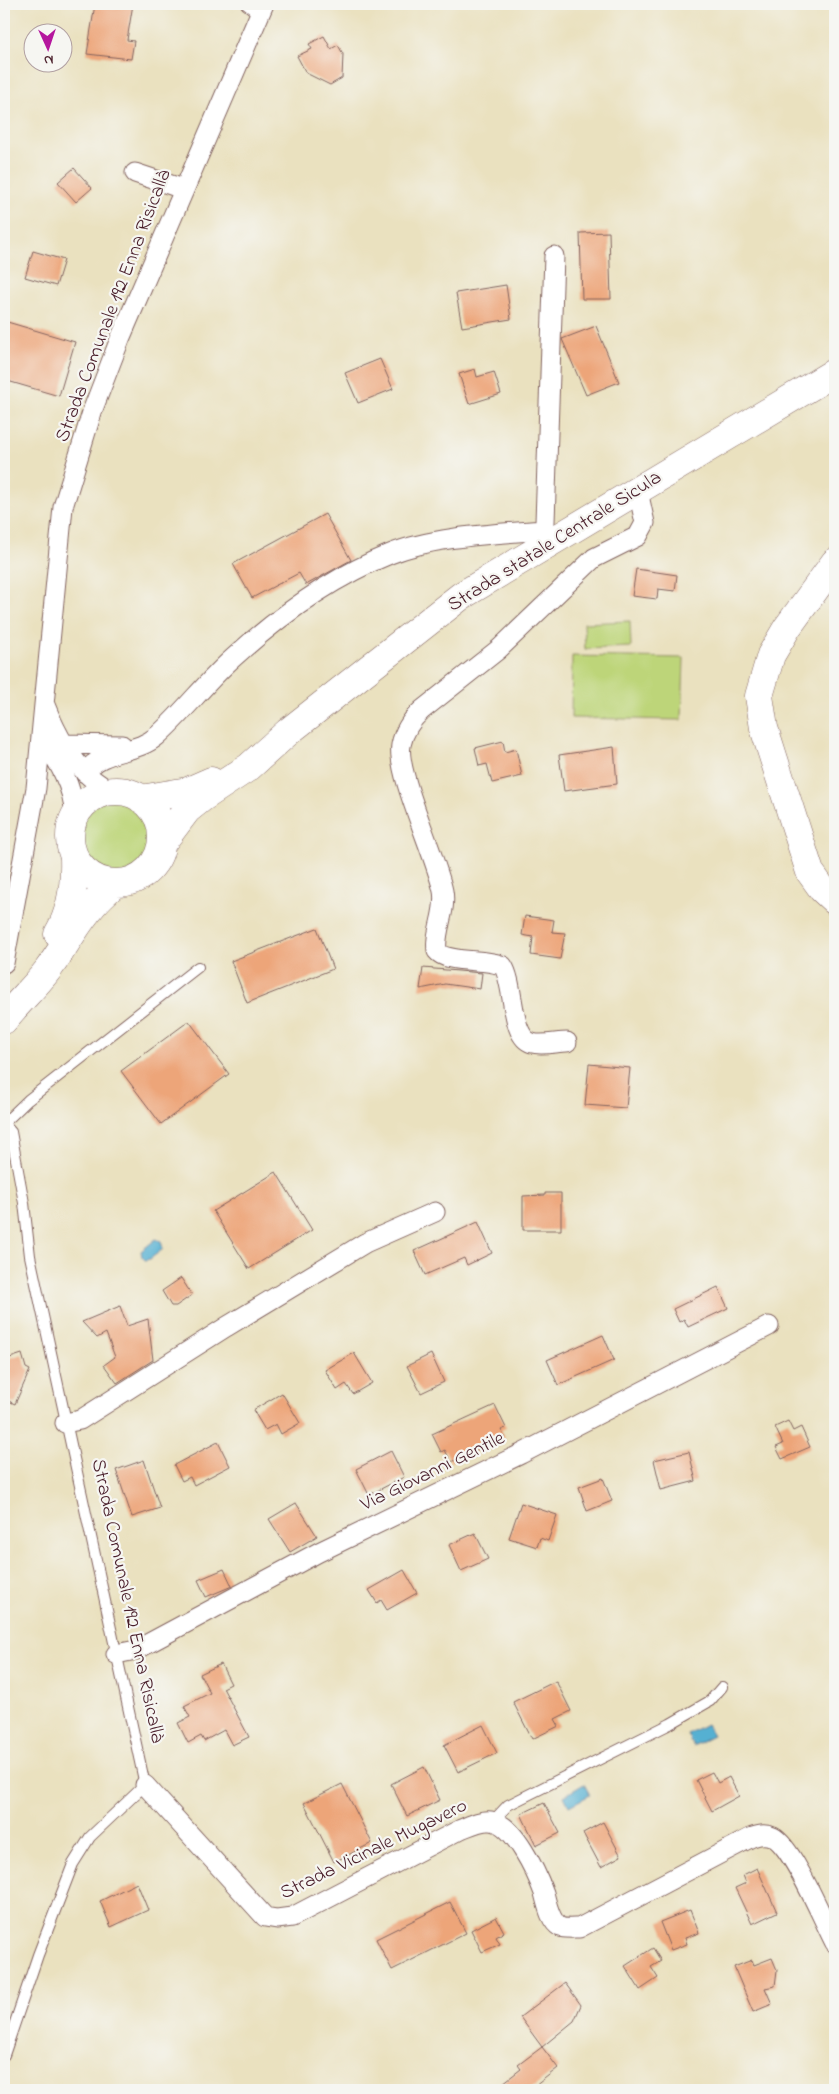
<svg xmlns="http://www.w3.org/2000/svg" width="839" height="2094" viewBox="0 0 839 2094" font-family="'Indie Flower',sans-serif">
<rect width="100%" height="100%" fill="#f6f6f2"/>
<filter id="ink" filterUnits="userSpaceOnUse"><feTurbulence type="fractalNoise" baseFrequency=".02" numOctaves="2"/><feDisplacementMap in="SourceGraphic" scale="10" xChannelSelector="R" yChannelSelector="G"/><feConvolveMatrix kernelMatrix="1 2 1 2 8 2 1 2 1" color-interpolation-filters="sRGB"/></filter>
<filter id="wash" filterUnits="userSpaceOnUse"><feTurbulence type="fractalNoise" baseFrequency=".0096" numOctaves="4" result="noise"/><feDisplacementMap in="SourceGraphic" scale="20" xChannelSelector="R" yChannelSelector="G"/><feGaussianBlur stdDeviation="1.12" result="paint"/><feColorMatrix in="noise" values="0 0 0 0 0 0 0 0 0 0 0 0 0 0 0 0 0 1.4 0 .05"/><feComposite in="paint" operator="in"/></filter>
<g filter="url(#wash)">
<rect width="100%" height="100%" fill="#eae1bf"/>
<path fill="#bdd579" stroke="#847a52" d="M630,621L631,647L585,649L584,623Z
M572,656L684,658L682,720L571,718Z
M77 838a39 39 0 1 1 78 0a39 39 0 1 1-78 0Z"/>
<path fill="#54b0d2" stroke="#4f687e" d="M156,1239L161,1241L163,1249L150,1259L145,1260L142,1257L141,1251Z
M706,1724L713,1736L693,1746L687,1734Z
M584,1784L590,1795L569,1806L564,1796Z"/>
<g id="blocks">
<path fill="#eda579" d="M95,4H133L127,40L134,41L131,59L87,54Z
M324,36L331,49L338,45L343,54L342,78L330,85L306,73L297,56L312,49L309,44Z
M74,168L92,188L76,202L58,182Z
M609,232L611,299H582L580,233Z
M33,251L64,260L56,286L25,277Z
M506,285L511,319L462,327L456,293Z
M4,321L75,342L59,396L4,380Z
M596,326L619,382L586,395L562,339Z
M380,359L393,389L358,403L345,373Z
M475,369L477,377L494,372L501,394L469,404L459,374Z
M325,514L351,560L306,585L299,573L252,598L233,564Z
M636,569L677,575L675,591L658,589L657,599L632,596Z
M503,741L505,752L516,749L522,776L492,783L487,764L479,766L475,748Z
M614,747L617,784L564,791L559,755Z
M525,916L554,920L552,932L565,933L560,959L531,955L533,937L522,935Z
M317,928L333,969L247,1003L231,961Z
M423,968L482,973L480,989L445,984L420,989Z
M189,1021L229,1074L161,1124L121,1071Z
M589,1064L630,1068L626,1108L585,1105Z
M276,1172L312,1230L249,1269L213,1211Z
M545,1193H561V1230H523V1196L545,1195Z
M478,1222L492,1253L467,1265L464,1258L425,1275L414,1251Z
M181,1278L192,1295L176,1306H171L162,1291Z
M718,1287L728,1308L688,1327L684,1319L679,1322L673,1309Z
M120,1306L127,1326L148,1319L153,1360L117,1383L104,1365L115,1357L106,1333L97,1338L82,1322Z
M603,1335L614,1360L558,1385L547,1360Z
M354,1353L372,1383L353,1394L346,1384L337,1390L325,1370Z
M22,1354L26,1368L30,1370L15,1404L4,1399V1360Z
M431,1354L444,1382L421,1393L407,1366Z
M282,1393L300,1423L281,1434L276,1424L265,1430L253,1410Z
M495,1405L506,1428L501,1430L505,1437L451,1462L445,1450L441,1452L432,1434Z
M788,1421L793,1431L801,1427L810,1447L782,1459L776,1447L783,1444L775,1427Z
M218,1442L230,1466L194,1485L190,1477L182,1481L174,1465Z
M391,1451L404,1477L369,1495L356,1469Z
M689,1452L696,1481L661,1490L654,1460Z
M144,1460L160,1508L132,1517L116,1470Z
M603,1478L612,1501L587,1511L579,1487Z
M296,1503L317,1536L290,1552L269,1519Z
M521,1503L557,1515L548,1541L540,1538L537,1547L509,1538Z
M475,1533L488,1559L461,1571L449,1545Z
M224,1569L232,1586L206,1597L198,1580Z
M404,1570L417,1593L387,1610L381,1600L377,1603L369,1590Z
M221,1664L231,1684L223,1688L249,1737L232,1745L224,1730L204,1741L201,1736L188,1743L178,1723L190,1717L184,1706L210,1693L200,1674Z
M556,1681L571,1711L555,1719L559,1726L532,1739L513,1702Z
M483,1725L497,1753L458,1772L444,1745Z
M424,1767L440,1800L407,1816L391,1784Z
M712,1772L718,1783L729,1777L739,1796L712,1811L696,1780Z
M342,1784L372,1843L334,1862L304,1803Z
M544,1803L560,1833L536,1845L521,1814Z
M603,1822L621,1856L601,1867L583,1833Z
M757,1868L777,1912L752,1924L735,1888L746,1883L743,1875Z
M137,1883L148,1910L111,1927L100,1901Z
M450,1902L466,1933L392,1970L376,1939Z
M690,1910L699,1933L685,1938L687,1944L671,1950L660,1922Z
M496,1917L504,1932L496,1937L500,1944L482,1952L471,1930Z
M653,1948L661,1961L651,1967L658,1978L640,1990L625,1966Z
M772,1958L777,1970L775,1986L765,1988L772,2004L753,2012L734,1967L752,1960L754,1965Z
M565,1983L581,2005L574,2021L542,2047L520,2017Z
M542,2047L558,2068L530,2090H494L521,2069L518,2065Z"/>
</g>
</g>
<g filter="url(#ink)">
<use href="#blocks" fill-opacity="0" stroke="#82635f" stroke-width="1"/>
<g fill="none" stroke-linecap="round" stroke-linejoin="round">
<g stroke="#82635f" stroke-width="12">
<path id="lane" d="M246,4L260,15
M4,1123L28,1100L198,967
M4,1124L11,1132L24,1203L30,1256L145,1785L90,1837L73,1864L38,1955L4,2055
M493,1821L508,1805L670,1724L710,1701L722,1687"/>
</g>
<g stroke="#82635f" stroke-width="21">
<path id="street" d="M135,173L183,189
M543,530L545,522L554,256
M45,705C58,738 79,777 113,792
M41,736C58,761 73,785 75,816
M64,744L122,745
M85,773C102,748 135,755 157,736C184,712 206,682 233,658C278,617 333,577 390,554C434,536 496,534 543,530L552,543
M4,963L36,788L63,507L93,409L120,339L264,4
M567,1042C557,1042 542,1046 532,1043C510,1037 515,984 503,966C487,958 447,964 437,951C434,932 447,911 443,891C436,856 396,773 401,745C404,730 411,720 422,710L499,649L594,558L638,536L645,523L638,491
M65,1423L80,1420L226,1327L365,1243L435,1212
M116,1654L136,1650L319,1552L521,1454L769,1326
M145,1785L265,1917L277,1919L292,1917L461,1829C471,1825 480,1820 491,1821C514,1823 537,1874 544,1893C547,1904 550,1921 560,1927C565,1929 574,1928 579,1928L750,1838C758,1835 765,1833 773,1837C793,1847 823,1920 835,1943"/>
</g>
<g stroke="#82635f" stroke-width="29">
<path id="secondary" d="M835,562L787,628L771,655L759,696L764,728L810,872L823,890L835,901"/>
</g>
<g stroke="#82635f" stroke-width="29">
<path id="primary" d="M70 837a46 46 0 1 1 92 0a46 46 0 1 1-92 0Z
M141,799L188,791L211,781
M162,843L187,810L202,798L249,767L288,732L461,596L835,372
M58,934C72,910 75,884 74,857
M4,1020C17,1003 34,988 47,971C72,937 82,910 116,883"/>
</g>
<use href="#lane" stroke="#fff" stroke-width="10"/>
<use href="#street" stroke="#fff" stroke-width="19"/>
<use href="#secondary" stroke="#fff" stroke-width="28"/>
<use href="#primary" stroke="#fff" stroke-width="28"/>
</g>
</g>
<g text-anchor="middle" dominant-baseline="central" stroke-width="4.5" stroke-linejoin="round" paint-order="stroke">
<g font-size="20" fill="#4a1f2b" stroke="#f6f6f2">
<text transform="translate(114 306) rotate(-69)">Strada Comunale 192 Enna Risicallà</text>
<text transform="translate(555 542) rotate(-32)">Strada statale Centrale Sicula</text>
<text transform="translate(433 1472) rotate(-26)">Via Giovanni Gentile</text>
<text transform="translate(127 1601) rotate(78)">Strada Comunale 192 Enna Risicallà</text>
<text transform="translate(374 1850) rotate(-26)">Strada Vicinale Mugavero</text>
</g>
</g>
<rect width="839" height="2094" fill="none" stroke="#f6f6f2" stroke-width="20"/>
<g transform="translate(48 48) rotate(177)"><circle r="24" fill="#f6f6f2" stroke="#b1a0a2"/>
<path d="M0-4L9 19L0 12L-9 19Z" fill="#b5179e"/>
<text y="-8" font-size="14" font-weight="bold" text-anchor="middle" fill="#4a1f2b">N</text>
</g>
</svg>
